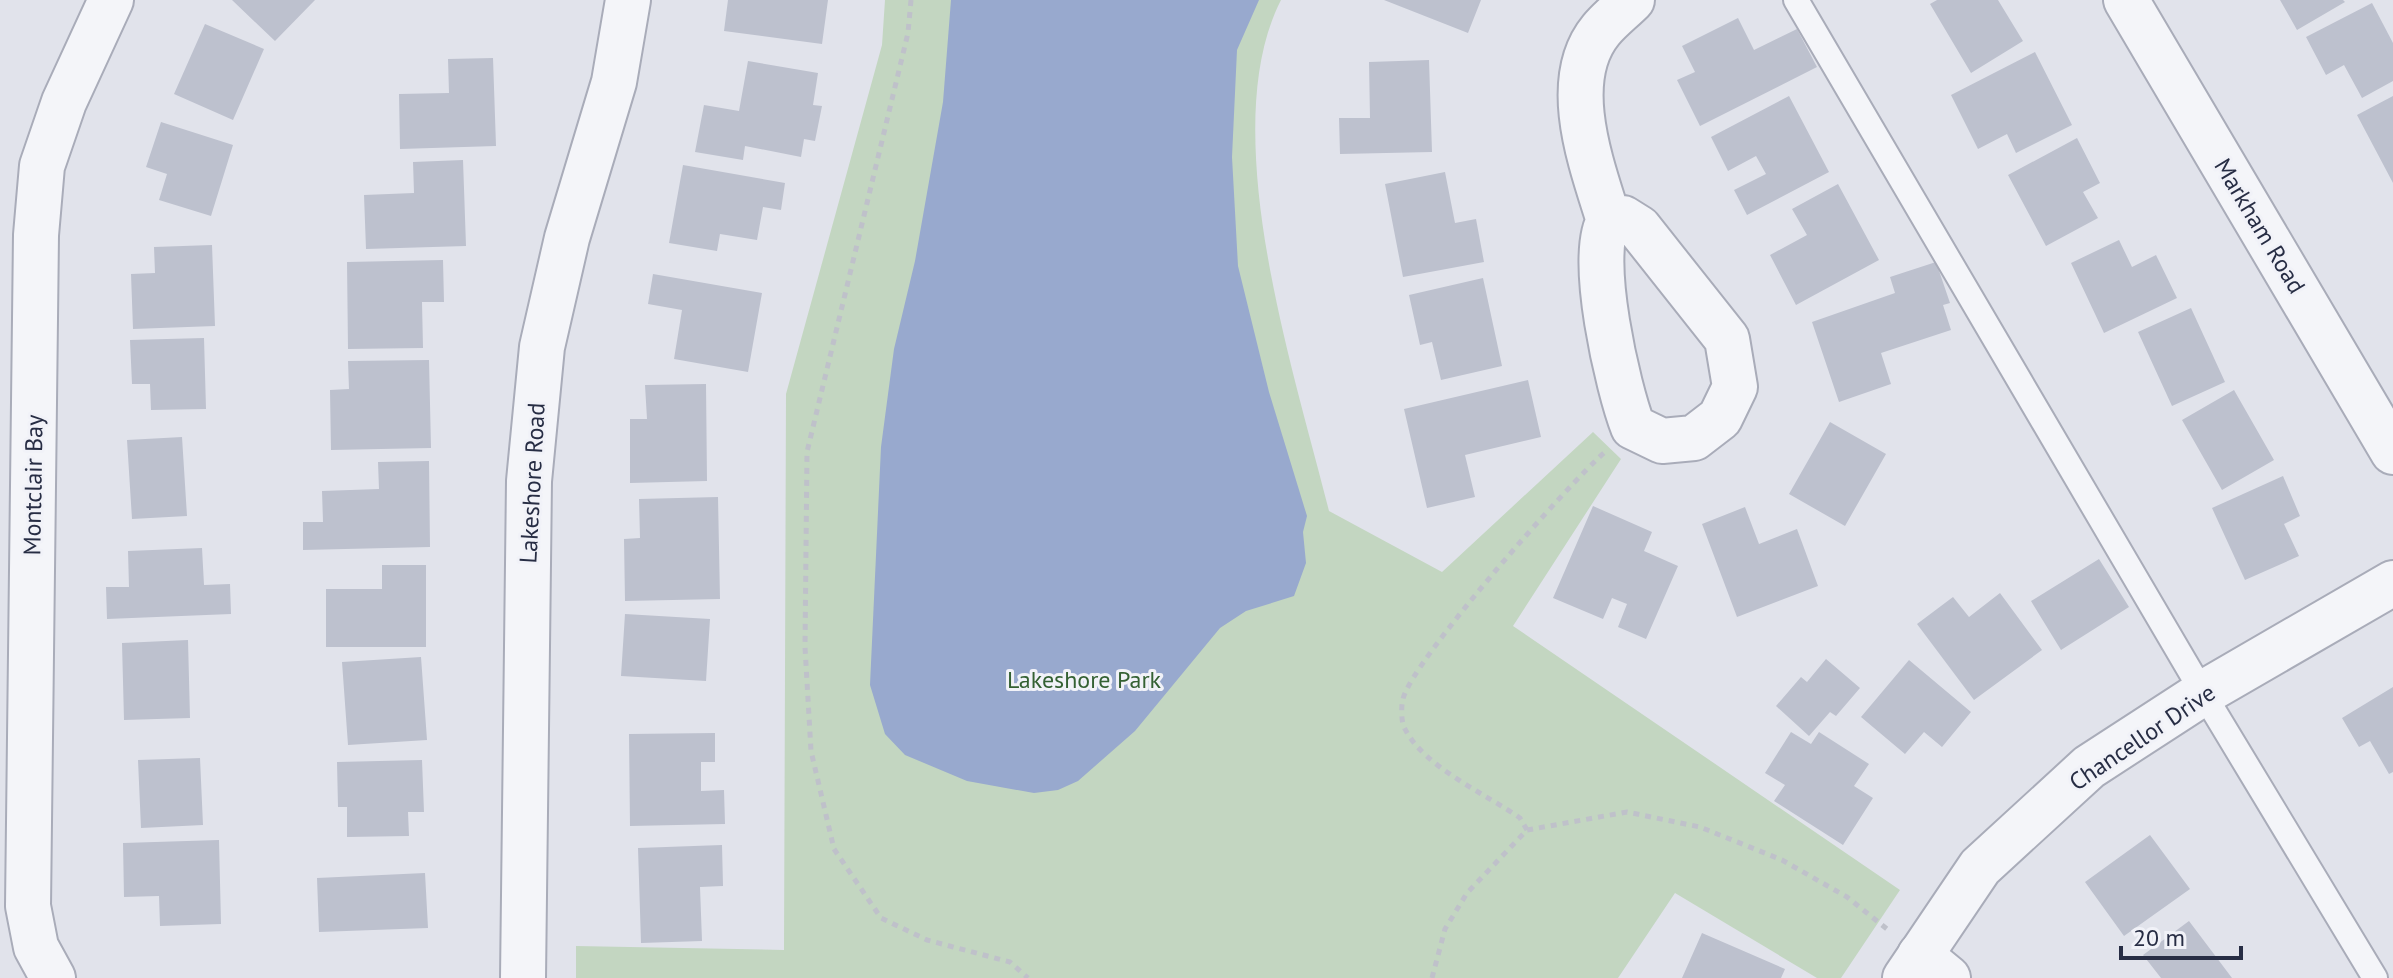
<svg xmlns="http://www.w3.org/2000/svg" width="2393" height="978" viewBox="0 0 2393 978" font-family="'PT Sans',sans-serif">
<rect width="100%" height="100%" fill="#e1e3eb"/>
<path fill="#c3d6c1" d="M885,0H1281C1214,131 1295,374 1329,511L1442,572L1593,432L1621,459L1513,626L1900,890L1841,978H1817L1675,893L1618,978H576V946L784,950L786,394L882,45Z"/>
<path fill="#98a9ce" d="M951,0H1259L1237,50L1232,157L1238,266L1269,392L1307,516L1303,532L1306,563L1294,596L1246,611L1220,628L1135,731L1078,781L1058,790L1034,793L967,781L905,755L885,734L870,685L881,447L894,349L915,261L943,102Z"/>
<path fill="#bdc1ce" d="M232,0H315L275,41Z
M728,0H828L822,44L724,31Z
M1384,0H1481L1468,33Z
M1937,0H1998L2023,41L1971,73L1930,4Z
M2280,0H2343L2345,2L2297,30Z
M2372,3L2393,43V81L2362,98L2344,65L2326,75L2306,37Z
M1738,18L1754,50L1797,29L1817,67L1700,126L1677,80L1695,72L1682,46Z
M205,24L264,49L233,120L174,94Z
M2035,52L2072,125L2016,153L2007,134L1978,149L1951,95Z
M493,58L496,146L400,149L399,94L449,93L448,59Z
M1429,60L1432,152L1340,154L1339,118H1370L1369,62Z
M748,61L818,73L813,105L822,106L815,141L804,139L801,157L745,146L743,160L695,152L704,105L739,111Z
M1789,96L1829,172L1747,215L1734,190L1766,174L1756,156L1728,171L1711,137Z
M2393,96V183L2357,115Z
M161,122L233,145L211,216L159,200L167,174L146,167Z
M2077,138L2100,183L2083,192L2098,218L2046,246L2008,175Z
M463,160L466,246L366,249L364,195L414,193L413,162Z
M683,165L785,183L781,210L763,207L757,240L720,234L717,251L669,243Z
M1445,172L1455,223L1476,219L1484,262L1403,277L1385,184Z
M1838,184L1879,260L1796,305L1770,255L1807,235L1792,209Z
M2119,240L2132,267L2156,255L2177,298L2104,333L2071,263Z
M212,245L215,326L133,329L131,274L155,273L154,247Z
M443,260L444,302H422L423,348L348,349L347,262Z
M1936,262L1950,303L1943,305L1951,330L1881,353L1891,384L1839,402L1812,322L1895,293L1890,277Z
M653,274L762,293L748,372L674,359L682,310L648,304Z
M1483,278L1502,366L1441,380L1432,342L1420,345L1409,295Z
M2191,308L2225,382L2172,406L2138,332Z
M204,338L206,409L151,410L150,384H132L130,340Z
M429,360L431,448L331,450L330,390L349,389L348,361Z
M1528,380L1541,437L1465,455L1475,497L1427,508L1404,409Z
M706,384L707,481L630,483V419H647L645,385Z
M2234,390L2274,460L2222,490L2182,420Z
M1830,422L1886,454L1845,526L1789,494Z
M182,437L187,516L132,519L127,440Z
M429,461L430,547L303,550V522H323L322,491L379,489L378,462Z
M2283,476L2300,516L2284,524L2299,556L2245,580L2212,508Z
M718,497L720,599L625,601L624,539L640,538L639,499Z
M1593,506L1652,532L1644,551L1678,566L1646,639L1618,627L1627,604L1612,598L1603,619L1553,598Z
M1745,507L1759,544L1797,529L1818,586L1737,617L1702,524Z
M202,548L204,585L230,584L231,614L107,619L106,587H129L128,551Z
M2099,559L2129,607L2061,650L2031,601Z
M382,565H426V647H326V589H382Z
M2000,593L2042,650L1974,700L1917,624L1953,597L1969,617Z
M625,614L710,619L706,681L621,676Z
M188,640L190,718L124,720L122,643Z
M421,657L427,740L348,745L342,662Z
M1826,659L1860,688L1836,716L1830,712L1809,736L1776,706L1801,677L1807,682Z
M1909,660L1971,712L1942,747L1924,732L1905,754L1861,717Z
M2393,687V772L2389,774L2370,741L2359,747L2342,718Z
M1791,732L1811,744L1819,732L1869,764L1854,786L1873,798L1843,845L1774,801L1785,785L1765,773Z
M715,733V762H701V791L724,790L725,824L630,826L629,734Z
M200,758L203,825L141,828L138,760Z
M422,760L424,812H408L409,836L347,837V807H338L337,762Z
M2150,835L2190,889L2124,936L2085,882Z
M219,840L221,924L160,926L159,896L124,897L123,843Z
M722,845L723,886L700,887L702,941L641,943L638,848Z
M425,873L428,928L319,932L317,878Z
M2189,921L2232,978H2161L2143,955Z
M1702,933L1785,969L1781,978H1682Z"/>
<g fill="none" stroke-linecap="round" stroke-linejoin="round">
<g stroke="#a9acb9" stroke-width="28">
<path id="service" d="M1796,0L2203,693L2375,978"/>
</g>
<g stroke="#a9acb9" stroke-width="48">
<path id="minor" d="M1623,218L1639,228L1727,339L1735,387L1720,418L1694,438L1662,441L1633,427C1618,389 1587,254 1609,221Z
M1609,221C1592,166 1559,81 1601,30C1610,19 1622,10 1632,0
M1920,955L1948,978
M53,978L36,947L28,906L36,235L42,166L64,102L111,0
M523,978L529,481L542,347L567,238L614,82L628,0"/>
</g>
<g stroke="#a9acb9" stroke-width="48">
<path id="tertiary" d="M2126,0L2393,452
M1905,978L1980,867L2089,767L2203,693L2393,583"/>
</g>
<path stroke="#bfc1ca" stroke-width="5" stroke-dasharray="6 6" stroke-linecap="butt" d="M911,0L908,33L807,452L805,647L811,751L834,849L881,918L927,940L1010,962L1028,978
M1527,830L1520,818C1486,794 1424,767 1405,729C1401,723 1401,706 1403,699C1411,662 1569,483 1604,453
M1432,978L1445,929L1467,893L1527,830L1627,812L1700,827L1782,860L1847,897L1887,929"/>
<use href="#service" stroke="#f4f5f9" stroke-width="24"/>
<use href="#minor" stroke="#f4f5f9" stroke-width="44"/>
<use href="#tertiary" stroke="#f4f5f9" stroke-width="44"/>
</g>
<g text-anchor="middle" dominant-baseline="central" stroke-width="6" stroke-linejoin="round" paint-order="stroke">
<g font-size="24" fill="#272d44" stroke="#f1f2f8">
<text transform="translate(2260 226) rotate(59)">Markham Road</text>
<text transform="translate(532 483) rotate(-87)">Lakeshore Road</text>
<text transform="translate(33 485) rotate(-89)">Montclair Bay</text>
<text transform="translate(2142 737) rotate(-34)">Chancellor Drive</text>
</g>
<g font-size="24" fill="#346133" stroke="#f1f2f8">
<text x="1084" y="679">Lakeshore Park</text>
</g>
</g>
<path d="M2121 946v12h120v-12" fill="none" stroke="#272d44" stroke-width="4"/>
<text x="2133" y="946" font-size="24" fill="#272d44" stroke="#f1f2f8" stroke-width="6" paint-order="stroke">20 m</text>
</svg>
